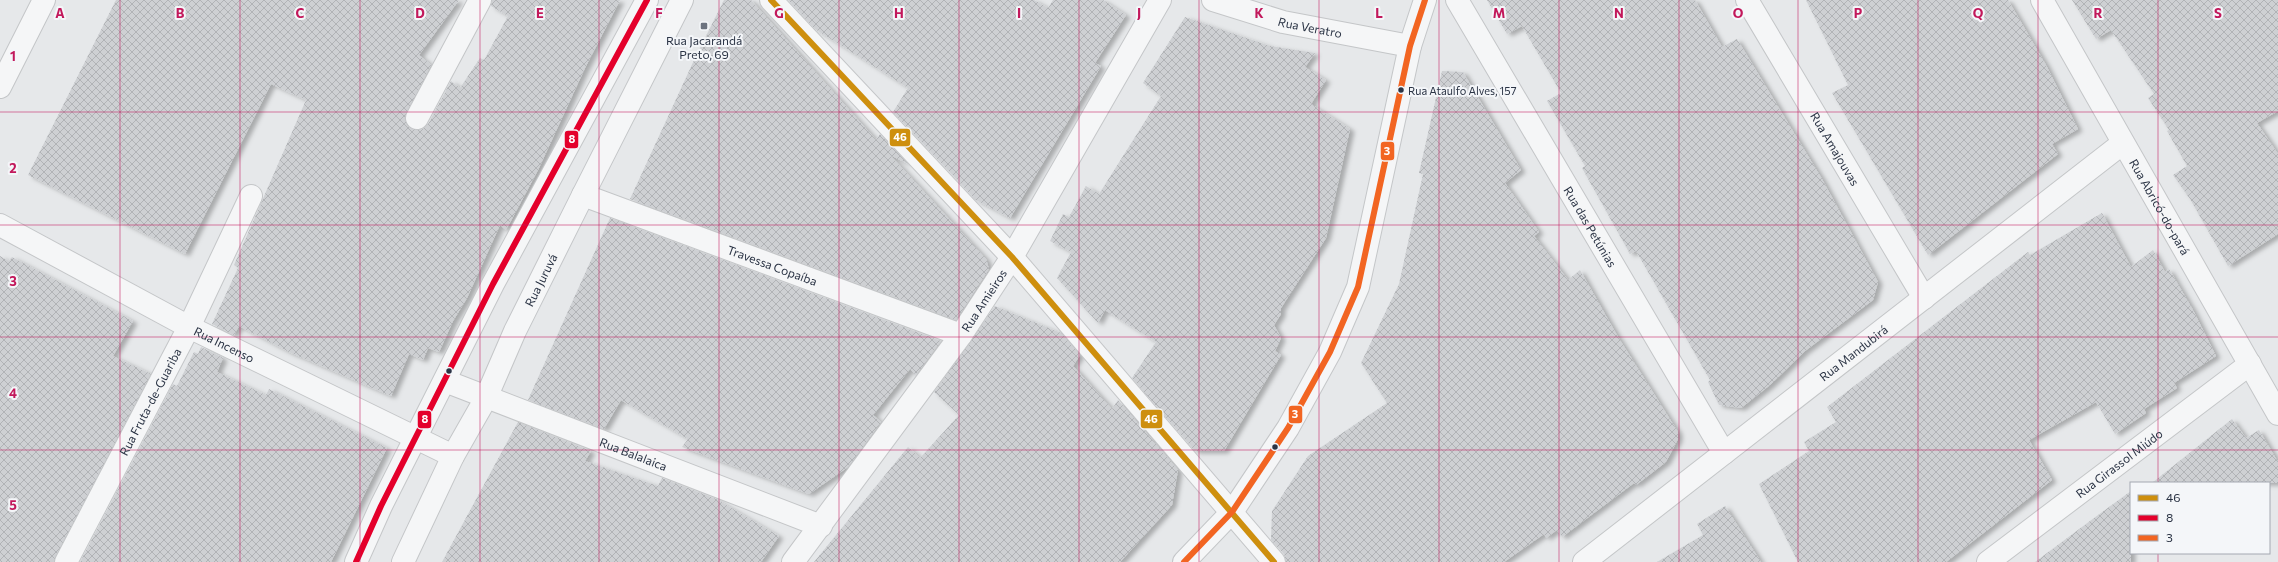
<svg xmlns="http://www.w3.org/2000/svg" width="2278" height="562" viewBox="0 0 2278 562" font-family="Commissioner,sans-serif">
<defs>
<pattern id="building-cross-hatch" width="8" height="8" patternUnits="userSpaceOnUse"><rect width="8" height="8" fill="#ced0d3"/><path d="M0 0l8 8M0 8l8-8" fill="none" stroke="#b1b3b6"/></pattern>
<filter id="shadow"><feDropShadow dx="4.5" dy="2.5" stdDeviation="2" flood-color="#0004"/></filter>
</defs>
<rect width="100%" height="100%" fill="#e6e8ea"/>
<path fill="url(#building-cross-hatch)" filter="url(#shadow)" d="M116,0H459L419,55L431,65L405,118L407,125L417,130L423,129L428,124L451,81L460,88L480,58L484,60L508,16L491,6L492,0H620L585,68L538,170L506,230L500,225L467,298L453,321L439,352L428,348L423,360L409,354L391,396L289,352L239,326L234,335L212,324L238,268L234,265L306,100L271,84L185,254L28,175Z
M724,0H751L876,140L880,134L908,164L890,155L986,259L989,269L956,320L630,199L695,58Z
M788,0H1034L1048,8L1053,0H1103L1126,15L1095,63L1101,66L1010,218L976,200L893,112L908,88L815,29Z
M1487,0H1695L1722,47L1737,39L1822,179L1878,282L1873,300L1805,351L1770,385L1741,408L1719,405L1708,382L1710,380L1636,251L1630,254L1582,168L1585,166L1547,101L1561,93L1522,26L1507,34Z
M1806,0H2008L2046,65L2078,129L2052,144L2058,154L1928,255L1832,93L1848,85Z
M2072,0H2278V111L2257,123L2278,154V234L2228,266L2190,199L2173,175L2187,166L2167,131L2169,130L2148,98L2154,94L2111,30L2096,39Z
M1185,17L1270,46L1315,53L1305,67L1326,80L1311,104L1350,129L1326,238L1281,308V314L1274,325L1281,338L1275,351L1281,355L1224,451H1195L1132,378L1156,342L1105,310L1098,323L1057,278L1071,252L1050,241L1063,214L1069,217L1086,186L1099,194L1161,96L1143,83Z
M1442,71L1463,72L1521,170L1505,183L1539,232L1534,236L1568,280L1580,270L1618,337L1678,432V439L1666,462L1636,485L1634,483L1562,537L1557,530L1546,538L1544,534L1504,562H1286L1284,554L1271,540L1272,511L1308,456L1387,403L1361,363L1399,284L1423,174L1419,173Z
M2102,213L2131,267L2153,250L2165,272L2169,269L2193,310L2216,356L2174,383L2177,388L2144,409L2146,413L2115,434L2096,402L2029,440L2052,480L1946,562H1798L1759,484L1809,451L1804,442L1836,422L1827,407L2028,252L2030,255Z
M610,218L941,341L916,375L910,369L873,415L881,422L848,467L809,494L682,447L688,439L621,400L604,429L528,400Z
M0,256L9,261L12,257L133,321L113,356L151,374L54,562H0Z
M995,306L1061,333L1080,355L1073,366L1112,409L1118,400L1178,470L1172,505L1120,562H814L908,447L920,458L959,415L934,392Z
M201,347L223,358L217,372L266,395L269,389L387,448L331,562H80L173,384L177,386L194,352L198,354Z
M2232,419L2246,438L2259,430L2278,462V483H2152Z
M518,422L591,451L585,461L658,486L662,478L716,499L779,536L761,562H442Z
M2131,491V562H2035L2094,518Z
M1725,506L1761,562H1657L1703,535L1697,524Z"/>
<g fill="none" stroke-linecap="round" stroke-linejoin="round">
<g stroke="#c4c6c8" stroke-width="24">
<g id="street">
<path d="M771,0L1012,257L1274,562"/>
<path id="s1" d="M1213,0L1283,22L1410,46"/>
<path id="s2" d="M1457,0L1724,453"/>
<path id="s3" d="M1747,0L1924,298"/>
<path id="s4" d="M2042,0L2278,414"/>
<path d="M0,87L44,0"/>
<path d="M417,118L480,0"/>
<path id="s5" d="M583,195L961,335"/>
<path id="s6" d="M0,225L189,327L453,456"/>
<path id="s7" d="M445,381L821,526"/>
<path id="s8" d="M66,562L189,327L251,196"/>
<path d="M356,562L381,506L493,284L647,0"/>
<path id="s9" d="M403,562L453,456L486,398L515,331L583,195L682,0"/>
<path id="s10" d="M793,562L961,335L1012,257L1160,0"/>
<path d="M1184,562L1232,512L1288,428L1330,352L1358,287L1410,46L1425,0"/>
<path id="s11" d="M1584,562L2123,143"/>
<path id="s12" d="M1988,562L2250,364"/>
</g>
</g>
<use href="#street" stroke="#f5f6f7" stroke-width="22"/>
<g stroke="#f4f6f9" stroke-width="9">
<path id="bus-1" d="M771,0L1012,257L1274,562"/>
</g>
<g stroke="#f4f6f9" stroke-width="9">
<path id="bus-2" d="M356,562L381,506L493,284L647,0"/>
</g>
<g stroke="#f4f6f9" stroke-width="9">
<path id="bus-3" d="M1184,562L1232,512L1288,428L1330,352L1358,287L1410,46L1425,0"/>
</g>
<use href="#bus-1" stroke="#ce8f0e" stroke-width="6"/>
<use href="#bus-2" stroke="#e4002b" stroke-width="6"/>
<use href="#bus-3" stroke="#f26522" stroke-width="6"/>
</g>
<path fill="none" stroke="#c2185b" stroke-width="1" stroke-opacity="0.55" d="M120,0V562M240,0V562M360,0V562M480,0V562M599,0V562M719,0V562M839,0V562M959,0V562M1079,0V562M1199,0V562M1319,0V562M1439,0V562M1559,0V562M1679,0V562M1798,0V562M1918,0V562M2038,0V562M2158,0V483M0,112H2278M0,225H2278M0,337H2278M0,450H2278M2158,553V562"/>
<rect fill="#6c737f" stroke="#f4f6f9" stroke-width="1.5" x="700" y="22" width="8" height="8" rx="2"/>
<g fill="#2b3445" stroke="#f4f6f9" stroke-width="1.5">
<circle cx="1401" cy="90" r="3.5"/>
<circle cx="449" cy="371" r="3.5"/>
<circle cx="1275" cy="447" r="3.5"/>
</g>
<g text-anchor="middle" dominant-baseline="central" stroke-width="4" stroke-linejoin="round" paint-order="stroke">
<g font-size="11" fill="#2b3445" stroke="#f4f6f9" text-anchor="start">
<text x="1408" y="90">Rua Ataulfo Alves, 157</text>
</g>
<g font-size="12" fill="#2b3445" stroke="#f4f6f9">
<text stroke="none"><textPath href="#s1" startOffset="101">Rua Veratro</textPath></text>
<text stroke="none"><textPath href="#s3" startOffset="173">Rua Amajouvas</textPath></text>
<text stroke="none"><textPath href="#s4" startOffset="238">Rua Abricó-do-pará</textPath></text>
<text stroke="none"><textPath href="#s2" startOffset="263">Rua das Petúnias</textPath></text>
<text stroke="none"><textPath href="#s5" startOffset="202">Travessa Copaíba</textPath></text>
<text stroke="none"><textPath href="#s9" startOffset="314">Rua Juruvá</textPath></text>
<text stroke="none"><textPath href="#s10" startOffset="324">Rua Amieiros</textPath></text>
<text stroke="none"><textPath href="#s6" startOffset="254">Rua Incenso</textPath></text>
<text stroke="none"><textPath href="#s11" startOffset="341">Rua Mandubirá</textPath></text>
<text stroke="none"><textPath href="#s8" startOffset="181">Rua Fruta-de-Guariba</textPath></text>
<text stroke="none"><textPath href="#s7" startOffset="202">Rua Balalaica</textPath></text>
<text stroke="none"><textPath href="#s12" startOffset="164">Rua Girassol Miúdo</textPath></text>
</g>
<g font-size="12" fill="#2b3445" stroke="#f4f6f9">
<text x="704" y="40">Rua Jacarandá<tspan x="704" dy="14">Preto, 69</tspan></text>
</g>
</g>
<g font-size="13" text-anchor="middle" font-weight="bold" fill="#c2185b" stroke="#f4f6f9" stroke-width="4" stroke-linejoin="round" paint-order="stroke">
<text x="60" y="18">A</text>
<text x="180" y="18">B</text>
<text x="300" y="18">C</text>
<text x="420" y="18">D</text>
<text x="540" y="18">E</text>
<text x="659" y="18">F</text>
<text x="779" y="18">G</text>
<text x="899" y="18">H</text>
<text x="1019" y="18">I</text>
<text x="1139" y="18">J</text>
<text x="1259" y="18">K</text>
<text x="1379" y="18">L</text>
<text x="1499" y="18">M</text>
<text x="1619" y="18">N</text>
<text x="1738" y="18">O</text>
<text x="1858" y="18">P</text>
<text x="1978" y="18">Q</text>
<text x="2098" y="18">R</text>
<text x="2218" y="18">S</text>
<text x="13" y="61">1</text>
<text x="13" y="173">2</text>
<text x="13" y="286">3</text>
<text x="13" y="398">4</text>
<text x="13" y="510">5</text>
</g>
<g stroke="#f4f6f9" stroke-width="1.5">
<rect x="889" y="128" width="22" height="19" rx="4" fill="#ce8f0e"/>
<rect x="564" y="130" width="15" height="19" rx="4" fill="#e4002b"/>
<rect x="1380" y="141" width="15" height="20" rx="4" fill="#f26522"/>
<rect x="1288" y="405" width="15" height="19" rx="4" fill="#f26522"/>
<rect x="1140" y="409" width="23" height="20" rx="4" fill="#ce8f0e"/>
<rect x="417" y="410" width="15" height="19" rx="4" fill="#e4002b"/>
</g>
<g font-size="11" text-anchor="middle" font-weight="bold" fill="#fff">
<text x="900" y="141">46</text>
<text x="572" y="143">8</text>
<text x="1387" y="155">3</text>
<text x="1295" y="418">3</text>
<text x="1151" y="423">46</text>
<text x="425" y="423">8</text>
</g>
<rect x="2130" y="482" width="140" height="72" fill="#f4f6f9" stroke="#a4a8b1"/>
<rect x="2138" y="495" width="20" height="6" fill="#ce8f0e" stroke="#a4a8b1"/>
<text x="2166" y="502" font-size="12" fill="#2b3445">46</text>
<rect x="2138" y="515" width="20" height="6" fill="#e4002b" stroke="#a4a8b1"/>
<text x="2166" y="522" font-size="12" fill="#2b3445">8</text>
<rect x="2138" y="535" width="20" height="6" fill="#f26522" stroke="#a4a8b1"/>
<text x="2166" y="542" font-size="12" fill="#2b3445">3</text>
</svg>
